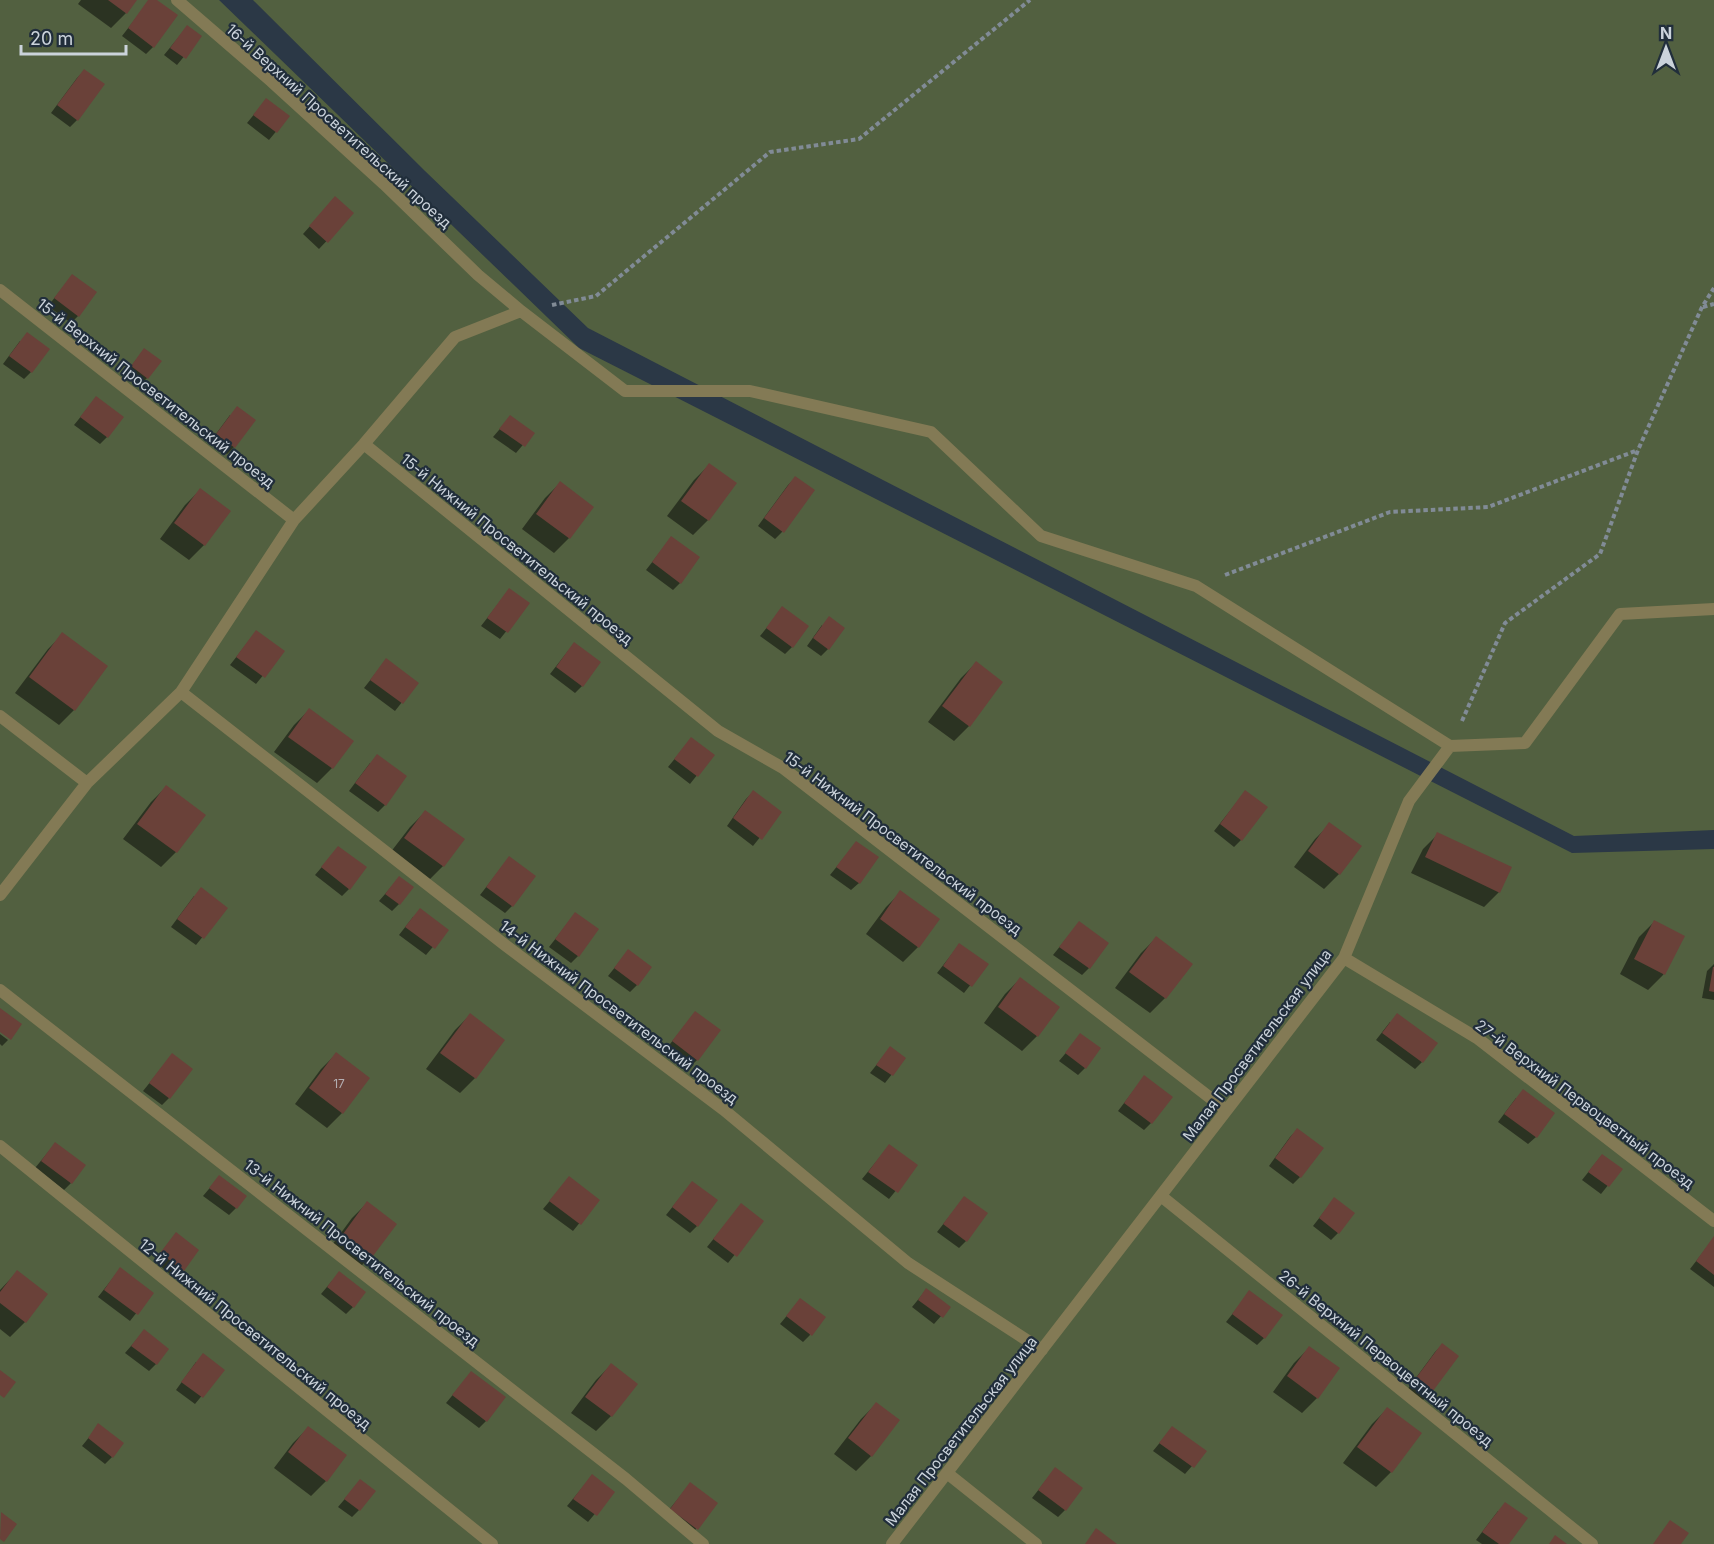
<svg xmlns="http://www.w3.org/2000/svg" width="1714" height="1544" viewBox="0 0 1714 1544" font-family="Inter,sans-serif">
<rect width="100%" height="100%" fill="#2b3846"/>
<path fill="#526040" d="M0,0H219L579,348L1572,853L1714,849V1544H0Z
M253,0H1714V830L1574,836L588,328L425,171Z"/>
<path fill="#0007" d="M81,0H135L126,13L111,28L78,4Z
M150,0H154L153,47L146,54L122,36Z
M187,27L200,37L177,65L164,55Z
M84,71L77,120L70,127L51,113L77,78Z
M266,100L288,117L269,140L247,123Z
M328,206L352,214L319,249L303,234Z
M72,276L78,316L71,323L48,306Z
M20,341L31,372L24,379L3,364Z
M144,350L147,378L140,385L125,374Z
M96,398L107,437L100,444L74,425Z
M230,415L234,447L227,454L210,442Z
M510,417L533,433L516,453L493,437Z
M709,465L708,520L693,535L667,516L694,480Z
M795,478L813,490L782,532L775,539L758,526L788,485Z
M560,483L569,538L554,553L522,529L545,498Z
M200,490L204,545L189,560L160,539L185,505Z
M671,538L680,583L673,590L646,570Z
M509,590L528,604L500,639L481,626Z
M783,608L792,647L785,654L760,636Z
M822,625L828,649L821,656L807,646Z
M256,632L282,652L256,684L230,665Z
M63,634L74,710L59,725L15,693L48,649Z
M568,651L582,686L575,693L550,674Z
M386,660L417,683L395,711L364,688Z
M976,663L969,726L954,741L928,722L961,678Z
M309,710L352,742L332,768L317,783L274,752L294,725Z
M691,739L713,755L690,784L668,767Z
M370,763L385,805L378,812L349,791Z
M166,787L203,815L176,852L161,867L123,839L151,802Z
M753,792L780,812L753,846L727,826L746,799Z
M1245,792L1241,840L1234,847L1214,831Z
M425,812L443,866L428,881L390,853L410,827Z
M1330,824L1339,874L1324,889L1294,867L1315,839Z
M1438,834L1499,892L1484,907L1411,873L1423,849Z
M856,843L859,883L851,890L830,875Z
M338,848L349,889L342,896L315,875Z
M509,858L533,876L512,906L505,913L480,895Z
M399,878V904L392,911L379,901Z
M901,892L918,947L903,962L866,934L886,907Z
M194,896L226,908L196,945L171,927Z
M575,914L578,956L571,963L549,947Z
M413,917L447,930L426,955L399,935Z
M1654,922L1683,937L1663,975L1648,990L1620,974L1639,937Z
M1079,923L1089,968L1082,975L1053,955Z
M1156,938L1165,998L1150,1013L1115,988L1141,953Z
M959,945L986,965L964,993L937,973Z
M628,951L637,985L630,992L608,976Z
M1714,964V1000L1702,998L1707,971Z
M1020,979L1037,1036L1022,1051L984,1023L1005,994Z
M695,1013L697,1060L690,1067L666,1049Z
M470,1015L503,1040L475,1078L460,1093L426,1069L455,1030Z
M1390,1022L1422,1062L1415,1069L1376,1040Z
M0,1034L8,1040L2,1046L0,1044Z
M1081,1035L1085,1068L1078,1075L1059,1061Z
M890,1048L904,1059L885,1083L870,1073Z
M336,1054L342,1113L327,1128L295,1104L321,1069Z
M172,1055L169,1098L162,1105L143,1091Z
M1144,1077L1151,1123L1144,1130L1118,1111Z
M1516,1098L1536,1137L1528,1144L1498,1122Z
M1297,1130L1300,1177L1293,1184L1269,1166L1290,1137Z
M889,1146L916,1166L889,1199L862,1179Z
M49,1151L71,1183L64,1190L35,1168Z
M1602,1155L1621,1169L1601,1194L1582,1180Z
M219,1177L236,1208L229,1215L203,1196Z
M569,1178L598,1200L573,1231L543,1209Z
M686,1190L697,1226L690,1233L666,1215Z
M964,1198L986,1213L966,1241L959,1248L937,1232Z
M1334,1199L1338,1233L1331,1240L1313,1226Z
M367,1203L372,1255L357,1270L329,1249L352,1218Z
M741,1205L762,1221L728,1263L707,1247Z
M176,1234L197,1251L175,1278L154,1261Z
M1714,1238V1287L1690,1269Z
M120,1269L152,1293L130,1321L98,1297Z
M17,1272L25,1322L10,1337L0,1329V1290Z
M332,1281L353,1307L346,1314L321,1294Z
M926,1290L949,1307L934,1324L912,1307Z
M1250,1292L1264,1338L1257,1345L1226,1322Z
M800,1300L810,1335L803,1342L780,1324Z
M144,1331L156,1364L149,1371L125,1353Z
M1442,1345L1457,1356L1429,1394L1422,1401L1407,1390L1435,1352Z
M1309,1348L1317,1398L1302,1413L1273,1392L1294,1363Z
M196,1362L223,1370L195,1404L176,1390Z
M611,1365L636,1384L611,1416L596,1431L571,1413L596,1380Z
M471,1373L486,1421L479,1428L446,1403Z
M876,1404L871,1456L856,1471L834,1454L861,1419Z
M1387,1409L1391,1472L1376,1487L1343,1463L1372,1424Z
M99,1425L112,1457L105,1464L82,1446Z
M308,1428L326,1481L311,1496L274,1468L293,1443Z
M1172,1428L1205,1451L1185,1474L1153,1451Z
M1055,1469L1065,1510L1058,1517L1032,1498Z
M592,1476L613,1492L588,1522L567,1506Z
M360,1481L359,1510L352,1517L338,1507Z
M690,1484L696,1529L689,1536L664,1516Z
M1498,1511L1507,1544H1482L1476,1540Z"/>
<path fill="#6a4139" d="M108,0H137L127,14Z
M148,0H157L178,15L154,48L128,28Z
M187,25L202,36L186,59L170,48Z
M84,69L105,84L78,121L57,105Z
M266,98L290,116L277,133L253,115Z
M335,196L354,213L328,243L309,226Z
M72,274L97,292L79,317L54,298Z
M27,332L50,349L32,373L9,356Z
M144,348L162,361L148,379L131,366Z
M96,396L124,417L108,438L80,417Z
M237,406L256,420L235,448L216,434Z
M510,415L535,433L525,447L499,429Z
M709,463L737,483L709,521L681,501Z
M795,476L815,490L784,533L764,518Z
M560,481L594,507L570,539L536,514Z
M200,488L231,511L205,546L174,523Z
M671,536L700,557L681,584L652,562Z
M509,588L530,603L508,633L487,618Z
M782,606L809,626L793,648L766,628Z
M829,616L845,628L829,650L813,638Z
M256,630L285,651L265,678L236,657Z
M62,632L108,666L75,711L29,677Z
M574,642L601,662L583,687L556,667Z
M386,658L419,683L403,704L370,680Z
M976,661L1003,682L970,727L942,706Z
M309,708L354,741L333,769L288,737Z
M691,737L715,755L698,777L674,759Z
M377,754L407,776L386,806L355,783Z
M166,785L206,815L177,853L137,824Z
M753,790L782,812L762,840L733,818Z
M1245,790L1268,807L1242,841L1220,824Z
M425,810L465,839L444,867L404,838Z
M1329,822L1362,846L1340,875L1308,851Z
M1437,832L1512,867L1500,893L1425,857Z
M856,841L879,857L860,884L836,867Z
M338,846L367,867L350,890L321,867Z
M509,856L536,876L513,907L486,887Z
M399,876L414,887L400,905L385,894Z
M201,887L228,908L204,939L177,919Z
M900,890L940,919L919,948L880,919Z
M420,908L449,930L435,949L405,927Z
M575,912L599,929L579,957L555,939Z
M1654,920L1685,936L1665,975L1634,959Z
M1079,921L1109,943L1090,969L1059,947Z
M1156,936L1193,964L1166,999L1129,972Z
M959,943L989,964L972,987L943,966Z
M628,949L652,967L638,986L614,968Z
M1713,967H1714V992L1709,991Z
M1020,977L1060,1007L1038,1037L998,1007Z
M0,1008L22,1024L11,1040L0,1032Z
M695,1011L721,1030L698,1061L672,1041Z
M470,1013L505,1040L476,1079L440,1053Z
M1397,1013L1438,1043L1423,1063L1382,1033Z
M1080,1033L1101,1048L1086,1069L1065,1053Z
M890,1046L906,1058L893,1076L876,1065Z
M336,1052L370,1078L343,1114L309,1088Z
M172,1053L193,1069L170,1099L149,1083Z
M1144,1075L1173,1097L1152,1124L1124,1103Z
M1523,1089L1555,1113L1537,1138L1504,1114Z
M1297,1128L1324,1148L1301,1178L1275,1158Z
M55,1142L86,1165L72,1184L41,1161Z
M889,1144L918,1165L898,1193L868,1172Z
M1602,1154L1623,1169L1609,1187L1588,1172Z
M219,1175L247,1196L237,1209L209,1188Z
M569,1176L600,1200L581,1225L549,1201Z
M692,1181L718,1200L698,1227L672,1207Z
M964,1196L988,1213L967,1242L943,1224Z
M1334,1197L1355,1213L1339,1234L1319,1218Z
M367,1201L397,1224L373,1256L343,1234Z
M741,1203L764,1221L737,1257L713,1239Z
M176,1232L199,1250L184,1271L160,1253Z
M1714,1236V1275L1696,1261Z
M120,1267L154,1293L138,1315L104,1290Z
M17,1270L48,1294L26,1323L0,1303V1292Z
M339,1271L366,1292L354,1308L327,1287Z
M926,1288L951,1307L943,1318L918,1300Z
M1249,1290L1283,1315L1265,1339L1232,1314Z
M800,1298L826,1317L812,1336L786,1316Z
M144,1329L169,1349L157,1365L131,1346Z
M1442,1343L1459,1356L1430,1395L1413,1382Z
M1309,1346L1340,1368L1318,1399L1287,1376Z
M203,1353L225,1370L203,1398L181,1382Z
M611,1363L638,1384L612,1417L585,1397Z
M0,1370L16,1382L4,1398L0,1395Z
M471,1371L506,1397L487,1422L452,1395Z
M876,1402L900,1420L872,1457L848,1438Z
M1387,1407L1422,1433L1392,1473L1357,1447Z
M98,1423L124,1443L113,1458L88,1438Z
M308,1426L347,1455L327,1482L288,1452Z
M1172,1426L1207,1451L1194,1468L1159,1443Z
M1055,1467L1083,1488L1066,1511L1038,1490Z
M592,1474L615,1492L597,1516L573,1499Z
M360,1479L376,1491L360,1511L344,1499Z
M690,1482L718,1503L698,1530L670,1509Z
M1505,1502L1528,1518L1509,1544H1499L1482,1532Z
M1,1512L17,1524L4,1542L0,1539Z
M1670,1520L1689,1533L1681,1544H1653Z
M1096,1528L1117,1544H1085Z
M1555,1535L1567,1544H1549Z"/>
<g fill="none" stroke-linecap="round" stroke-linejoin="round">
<path stroke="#818b96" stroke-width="4" stroke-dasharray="4.5 3" stroke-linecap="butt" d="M552,305L596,296L770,152L859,139L1030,0
M1703,307L1714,304
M1225,575L1390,512L1488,507L1638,450
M1462,721L1505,623L1600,554L1638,450L1702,307L1714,288"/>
<path stroke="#837a55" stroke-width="12" d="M177,0L271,81L384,184L478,275L521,311L625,391H750L931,432L1041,536L1196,586L1450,746
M0,290L294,520
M364,444L718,731L783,768L1226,1110
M181,692L505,945L724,1110L908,1263L1042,1350
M0,716L87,783
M0,895L87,783L181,692L294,520L364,444L455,337L521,311
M1344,958L1477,1038L1714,1221
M0,990L626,1479L703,1544
M0,1146L492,1544
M1161,1196L1592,1544
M947,1473L1036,1544
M892,1544L1344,958L1409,801L1450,746L1525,743L1620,614L1714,609"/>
</g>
<g text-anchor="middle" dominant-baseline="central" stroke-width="4.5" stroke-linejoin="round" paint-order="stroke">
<g font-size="12" fill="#b3aeb2">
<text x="339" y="1083">17</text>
</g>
<g font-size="15" fill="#cbd3db" stroke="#212e3b">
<text transform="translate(339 126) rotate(42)">16-й Верхний Просветительский проезд</text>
<text transform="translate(156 393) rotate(38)">15-й Верхний Просветительский проезд</text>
<text transform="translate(517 549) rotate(39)">15-й Нижний Просветительский проезд</text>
<text transform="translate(903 843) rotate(37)">15-й Нижний Просветительский проезд</text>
<text transform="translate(619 1012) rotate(37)">14-й Нижний Просветительский проезд</text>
<text transform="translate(1257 1045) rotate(-53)">Малая Просветительская улица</text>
<text transform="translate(1585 1104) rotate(37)">27-й Верхний Первоцветный проезд</text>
<text transform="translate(362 1253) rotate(38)">13-й Нижний Просветительский проезд</text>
<text transform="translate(255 1334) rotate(39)">12-й Нижний Просветительский проезд</text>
<text transform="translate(1386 1358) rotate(39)">26-й Верхний Первоцветный проезд</text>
<text transform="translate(961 1431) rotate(-52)">Малая Просветительская улица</text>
</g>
</g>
<g transform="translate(1666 48)" stroke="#212e3b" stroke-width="4.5" paint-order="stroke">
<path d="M0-4.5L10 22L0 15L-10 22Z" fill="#cbd3db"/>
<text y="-9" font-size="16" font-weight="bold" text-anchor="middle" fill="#cbd3db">N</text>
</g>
<path d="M21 45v9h105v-9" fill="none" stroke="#cbd3db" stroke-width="3"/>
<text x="30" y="45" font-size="18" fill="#cbd3db" stroke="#212e3b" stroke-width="4.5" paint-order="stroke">20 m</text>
</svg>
